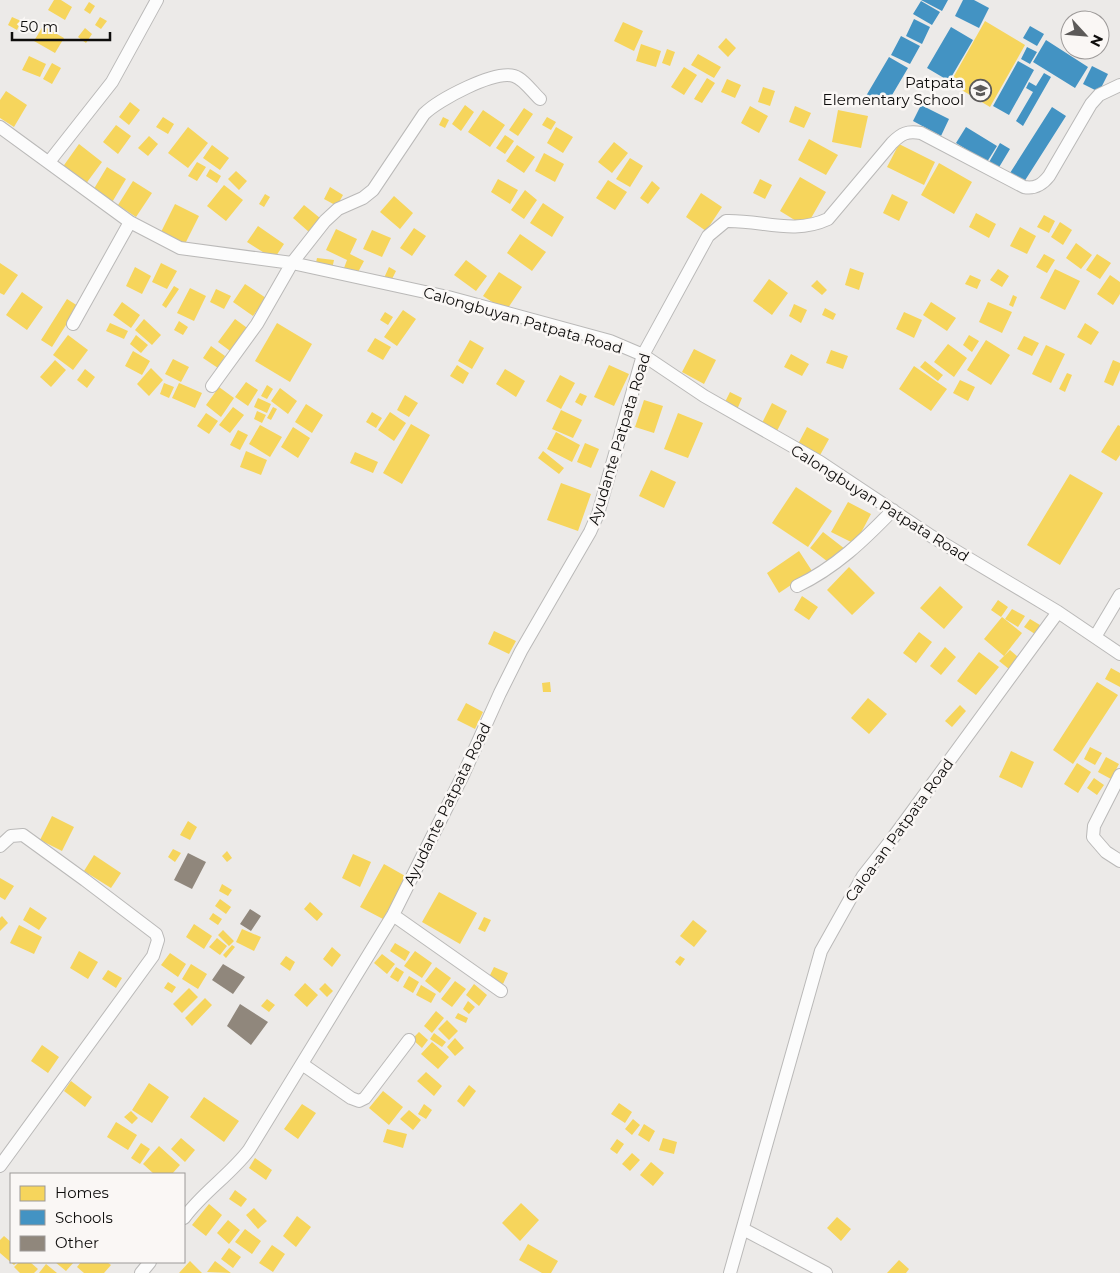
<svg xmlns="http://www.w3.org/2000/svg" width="1120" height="1273" viewBox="0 0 1120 1273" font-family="Montserrat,sans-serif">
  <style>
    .homes { fill: #f6d55c }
    .schools { fill: #4393c3 }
    .building { fill: #90877c }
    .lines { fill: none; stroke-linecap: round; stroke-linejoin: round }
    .minor-casing { stroke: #bab9b8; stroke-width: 14 }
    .minor { stroke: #fcfcfc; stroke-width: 12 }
    .labels { text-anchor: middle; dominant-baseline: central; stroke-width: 5; stroke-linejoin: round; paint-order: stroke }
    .poi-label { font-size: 15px; fill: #0e0d0c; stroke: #faf7f5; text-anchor: end }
    .street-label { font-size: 15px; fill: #0e0d0c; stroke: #faf7f5 }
  </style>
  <rect width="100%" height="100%" fill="#eceae8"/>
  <path class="homes" d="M54,0H61L72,7L65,20L48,10Z
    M89,2L95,6L90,14L84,10Z
    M12,17L21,21L17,30L8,25Z
    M100,17L107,21L101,29L95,25Z
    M985,21L1025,45L990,107L950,83Z
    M623,22L643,31L634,51L614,41Z
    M43,26L64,38L55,53L34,41Z
    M85,28L92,34L86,43L78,37Z
    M726,38L736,48L728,57L718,47Z
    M641,44L661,51L656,67L636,61Z
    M667,49L675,52L670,66L662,63Z
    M698,54L721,67L714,78L691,65Z
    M29,56L46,64L40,77L22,70Z
    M52,63L61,68L52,84L43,79Z
    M684,67L697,75L684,95L671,87Z
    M707,78L715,83L702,103L694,99Z
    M727,79L741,85L735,98L721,92Z
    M763,87L775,91L770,106L758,102Z
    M6,91L27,105L14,127L0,118V100Z
    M130,102L140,110L129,125L119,117Z
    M465,105L474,112L461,131L452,124Z
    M750,106L768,116L759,133L741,123Z
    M795,106L811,113L804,128L789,122Z
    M524,108L533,114L518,136L509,130Z
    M483,110L505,125L490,147L468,132Z
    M838,110L868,116L861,148L832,142Z
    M163,117L174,124L168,134L156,127Z
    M443,117L449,120L445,128L439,125Z
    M547,117L556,122L551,130L542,125Z
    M116,125L131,136L118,154L103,142Z
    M188,127L208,143L188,168L168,153Z
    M556,127L573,137L563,153L547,143Z
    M505,135L514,141L505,154L496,148Z
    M149,136L158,144L148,156L138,148Z
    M809,139L838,155L826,175L798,160Z
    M614,142L628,153L612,173L598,162Z
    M79,144L102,162L85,185L62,168Z
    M899,144L935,162L924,185L887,167Z
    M212,145L229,158L220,170L203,158Z
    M517,145L535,157L524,173L506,161Z
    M544,153L564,164L555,182L535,171Z
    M630,158L643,166L630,187L616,179Z
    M197,162L206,167L197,181L188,176Z
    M939,163L972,182L954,214L921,195Z
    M107,167L126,179L111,204L92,192Z
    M210,169L221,176L217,183L206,176Z
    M236,171L247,181L239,190L228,179Z
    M800,177L826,192L806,227L780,211Z
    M498,179L518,190L510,204L491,192Z
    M760,179L772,185L765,199L753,193Z
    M608,180L627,192L615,210L596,198Z
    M133,181L152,193L136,217L118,205Z
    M652,181L660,188L648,204L640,198Z
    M224,185L243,200L226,221L207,206Z
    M330,187L343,195L337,206L324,199Z
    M525,190L537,200L524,219L511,210Z
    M701,193L722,207L706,231L686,217Z
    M265,194L270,197L264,207L259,204Z
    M892,194L908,202L899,221L883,213Z
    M394,196L413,213L400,229L380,212Z
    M543,203L564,217L552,237L530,223Z
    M175,204L199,216L185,244L161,232Z
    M304,205L320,218L309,232L293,218Z
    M976,213L996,224L989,238L969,227Z
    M1044,215L1055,221L1049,233L1037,227Z
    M1060,222L1072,230L1063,245L1051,237Z
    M258,226L284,244L274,259L247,242Z
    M1020,227L1036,236L1027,254L1010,246Z
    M414,228L426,236L412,256L400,248Z
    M336,229L357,239L350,254L364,261L357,274L344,268L347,260L326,250Z
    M372,230L391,238L382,257L363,249Z
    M520,234L546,252L532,271L507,253Z
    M1076,243L1092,255L1081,269L1066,258Z
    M1044,254L1055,260L1047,273L1036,267Z
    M1097,254L1111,263L1100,279L1086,270Z
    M317,258L334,260L332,269L315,267Z
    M466,260L487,276L476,291L454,275Z
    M0,263L18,275L4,295L0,293Z
    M161,263L177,271L167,289L152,282Z
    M135,267L151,276L142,294L126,286Z
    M389,267L396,271L391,281L384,278Z
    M850,268L864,273L859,290L845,285Z
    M998,269L1009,276L1002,287L990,280Z
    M1055,269L1080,281L1065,310L1040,298Z
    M499,272L522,287L506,311L483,296Z
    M970,275L981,280L977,289L965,284Z
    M1110,275L1120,282V294L1113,305L1097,294Z
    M769,279L788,293L772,315L753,301Z
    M817,280L827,290L822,295L811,286Z
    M245,284L266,298L253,316L233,302Z
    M174,286L179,289L166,308L162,305Z
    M190,288L206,296L194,321L177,313Z
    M216,289L231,296L224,309L210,302Z
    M22,292L43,307L27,330L6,315Z
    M1013,295L1017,297L1013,307L1009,305Z
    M67,299L78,306L52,347L41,340Z
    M122,302L140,315L131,328L113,315Z
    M931,302L956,318L947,331L923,315Z
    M988,302L1012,312L1002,333L979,322Z
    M794,304L807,310L801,323L789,316Z
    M825,308L836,314L833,320L822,315Z
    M403,310L416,319L397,346L384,337Z
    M385,312L393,317L388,325L380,320Z
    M904,312L922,320L914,338L896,329Z
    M144,319L161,335L152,345L135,330Z
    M235,319L250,330L233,353L218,342Z
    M179,321L188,327L183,335L174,330Z
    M110,323L128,331L124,339L106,331Z
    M277,323L312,344L290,382L255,361Z
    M1085,323L1099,332L1091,345L1077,337Z
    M68,335L88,350L73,370L53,355Z
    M136,335L148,345L141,353L130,344Z
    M969,335L979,341L972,352L963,345Z
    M1024,336L1039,343L1032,356L1017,349Z
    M375,338L391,347L383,360L367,351Z
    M470,340L484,348L472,369L458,361Z
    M986,340L1010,355L991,385L967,370Z
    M948,344L967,358L954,377L934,362Z
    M1046,345L1065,354L1051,383L1032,374Z
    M211,346L225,356L218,368L203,358Z
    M694,349L716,360L704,384L682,372Z
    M831,350L848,356L843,369L826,363Z
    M133,351L150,361L142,375L125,366Z
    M791,354L809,364L802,376L784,367Z
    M173,359L189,367L181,382L165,374Z
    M55,360L66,370L51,387L40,377Z
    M1113,360L1120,363V370L1113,386L1104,382Z
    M925,361L943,375L938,381L920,367Z
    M457,365L469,373L463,384L450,376Z
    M609,365L629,374L614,406L594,397Z
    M914,366L947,389L931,411L899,389Z
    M151,368L163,380L149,396L137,384Z
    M85,369L95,377L87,388L77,380Z
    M505,369L525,381L516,397L496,384Z
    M1067,373L1072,375L1065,392L1059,389Z
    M560,375L575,383L561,409L546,401Z
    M960,380L975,387L968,401L953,393Z
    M246,382L258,390L248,406L235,397Z
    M164,383L174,387L169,398L160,394Z
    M179,383L202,393L195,408L172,398Z
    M267,385L273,389L267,399L261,396Z
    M219,387L234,398L221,417L206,405Z
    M280,388L297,401L288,414L271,401Z
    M730,392L742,398L736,412L723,406Z
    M580,393L587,396L582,406L575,402Z
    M405,395L418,403L409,417L397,410Z
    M258,398L271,404L267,413L254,407Z
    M644,400L663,406L654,433L635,427Z
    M772,403L787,411L776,433L761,425Z
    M306,404L323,415L312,433L295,422Z
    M233,407L244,415L230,433L219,425Z
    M273,407L277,409L271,420L267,418Z
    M561,410L582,420L573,438L552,429Z
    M257,411L266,415L262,423L254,419Z
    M372,412L382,418L376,428L366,422Z
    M390,412L406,423L394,441L378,430Z
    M206,413L218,421L209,434L197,426Z
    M678,413L703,423L688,458L664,449Z
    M411,424L430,435L402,484L383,473Z
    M260,425L282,437L270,457L249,444Z
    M1118,425L1120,426V455L1116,461L1101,452Z
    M293,427L310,438L298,458L281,447Z
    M807,427L829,439L819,457L797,446Z
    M238,430L248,435L240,450L230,445Z
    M556,432L580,445L572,462L547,449Z
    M585,443L599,449L591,468L577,462Z
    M246,451L267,460L261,475L240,467Z
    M543,451L564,468L559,474L538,458Z
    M355,452L378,462L373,473L350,463Z
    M651,470L676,482L664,508L639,496Z
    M1070,474L1103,493L1060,565L1027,545Z
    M561,483L591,494L578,531L547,520Z
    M796,487L832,511L808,547L772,523Z
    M848,502L871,514L855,544L831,532Z
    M823,532L845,549L832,565L810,548Z
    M799,551L812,571L779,593L767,573Z
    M849,567L875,593L852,615L827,590Z
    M940,586L963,607L944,629L920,608Z
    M802,596L818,607L809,620L794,610Z
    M998,600L1008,607L1001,617L991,610Z
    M1012,609L1025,616L1018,627L1005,619Z
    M1002,617L1022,633L1004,656L984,639Z
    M1030,619L1040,625L1035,634L1024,627Z
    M494,631L516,641L509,654L488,644Z
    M919,632L932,642L916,663L903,653Z
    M945,647L956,657L941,675L930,666Z
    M1010,650L1019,658L1009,669L999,661Z
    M979,652L999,667L976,695L957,681Z
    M1111,668L1120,673V687L1105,679Z
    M550,682L551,692H543L542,683Z
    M1097,682L1118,695L1073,764L1053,750Z
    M868,698L887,714L869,734L851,718Z
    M466,703L483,712L475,729L457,720Z
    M960,705L966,711L952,727L945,721Z
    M1090,747L1102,753L1095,765L1084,759Z
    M1011,751L1034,762L1022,788L999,777Z
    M1106,757L1119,764L1111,779L1098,772Z
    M1077,763L1091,772L1078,793L1064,784Z
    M1094,778L1104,785L1097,795L1087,788Z
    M52,816L74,827L62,851L40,840Z
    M188,821L197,827L190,840L180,835Z
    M173,849L181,853L175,862L168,857Z
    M227,851L232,858L227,862L222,856Z
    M353,854L371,862L360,887L342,878Z
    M94,855L121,873L111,888L84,871Z
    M384,864L407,877L383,919L360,907Z
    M0,878L14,886L5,900L0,897Z
    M222,884L232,890L228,896L219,891Z
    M439,892L477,913L460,944L422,922Z
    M220,899L231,907L226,914L215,906Z
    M310,902L323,914L317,921L304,909Z
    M30,907L47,918L39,930L23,920Z
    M213,913L222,919L218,925L209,919Z
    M2,916L8,923L0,931V918Z
    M484,917L491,920L485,932L478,929Z
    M693,920L707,931L694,947L680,936Z
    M194,924L212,936L204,949L186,937Z
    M19,925L42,937L34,954L10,943Z
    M242,929L261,937L254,951L236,942Z
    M223,930L234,941L229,946L218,935Z
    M217,938L227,946L220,955L209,947Z
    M395,943L410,952L405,961L390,951Z
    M232,945L235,947L226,958L223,955Z
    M332,947L341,955L332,967L323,959Z
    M79,951L98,962L88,979L70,968Z
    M415,951L432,963L422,978L404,966Z
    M170,953L186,964L178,977L161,965Z
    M382,954L395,964L387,974L374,963Z
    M286,956L295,962L290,971L280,964Z
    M680,956L685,959L680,966L675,962Z
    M191,964L207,974L198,989L182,979Z
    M396,967L404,972L398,982L390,977Z
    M436,967L451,978L440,993L425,981Z
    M494,967L508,973L503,984L489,977Z
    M108,970L122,978L116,988L102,979Z
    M409,976L419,982L413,993L403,987Z
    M455,981L466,989L452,1007L441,999Z
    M168,982L176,987L172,993L164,988Z
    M305,983L318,995L307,1007L294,995Z
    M325,983L333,991L327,997L319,989Z
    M474,984L487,995L479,1006L466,995Z
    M421,985L436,994L431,1003L416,995Z
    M189,988L198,997L182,1013L173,1004Z
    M205,998L212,1005L192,1026L185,1018Z
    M267,999L275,1005L269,1012L261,1006Z
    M468,1001L475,1007L469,1014L463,1009Z
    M436,1011L444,1018L432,1033L424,1026Z
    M458,1013L468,1018L466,1023L455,1018Z
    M447,1020L458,1031L449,1040L438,1029Z
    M419,1032L428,1040L422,1048L412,1039Z
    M434,1033L446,1042L442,1047L430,1039Z
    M455,1038L464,1048L455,1056L447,1047Z
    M432,1042L449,1057L438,1069L421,1054Z
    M42,1045L59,1057L48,1073L31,1061Z
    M426,1072L442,1086L434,1096L417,1081Z
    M71,1081L92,1097L85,1107L64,1091Z
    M149,1083L169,1097L152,1123L132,1110Z
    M469,1085L476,1091L464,1107L457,1101Z
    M383,1091L403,1107L389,1125L369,1108Z
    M204,1097L239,1121L224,1142L190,1117Z
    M619,1103L632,1112L625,1123L611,1114Z
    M302,1104L316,1113L298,1139L284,1129Z
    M424,1104L432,1110L426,1119L418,1114Z
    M409,1110L421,1120L413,1130L400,1119Z
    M131,1111L138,1118L132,1124L124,1117Z
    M633,1119L640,1125L632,1135L625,1129Z
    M116,1122L137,1135L128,1150L107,1137Z
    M644,1124L655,1131L649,1142L638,1135Z
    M387,1129L407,1134L403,1148L383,1142Z
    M181,1138L195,1150L185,1162L171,1149Z
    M663,1138L677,1142L674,1154L659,1150Z
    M617,1139L624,1144L617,1154L610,1149Z
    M141,1143L150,1149L140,1164L131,1158Z
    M159,1146L180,1165L172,1174H154L143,1164Z
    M632,1153L640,1160L630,1171L622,1164Z
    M255,1158L272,1170L266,1180L249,1168Z
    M651,1162L664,1173L653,1186L640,1175Z
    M235,1190L247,1199L241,1207L229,1199Z
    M521,1203L539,1220L520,1241L502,1223Z
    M209,1204L222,1215L206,1236L192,1225Z
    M254,1208L267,1221L258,1229L246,1215Z
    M297,1216L311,1227L296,1247L283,1236Z
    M837,1217L851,1229L841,1241L827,1228Z
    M228,1220L240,1230L229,1244L217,1233Z
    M245,1229L261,1241L252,1254L235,1242Z
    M4,1236L11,1242V1262H17L14,1265L0,1253V1240Z
    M528,1244L558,1261L551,1273H542L519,1260Z
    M272,1245L285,1254L273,1272L259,1263Z
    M229,1248L241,1257L233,1268L221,1259Z
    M899,1260L909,1269L906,1273H887Z
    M190,1261L202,1273H179Z
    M215,1261L231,1273L207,1272Z
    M19,1262H30L38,1269L34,1273H20L14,1267Z
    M55,1262H74L66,1271Z
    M81,1262H107L111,1265L104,1273H84L77,1267Z
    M46,1264L57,1273H39Z"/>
  <path class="schools" d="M921,0H948L942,11Z
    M963,0H974L989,8L979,28L955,16Z
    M921,1L940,12L932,25L913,14Z
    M914,19L930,27L922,44L906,36Z
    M1030,26L1044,34L1037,46L1023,38Z
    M951,27L973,40L949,81L927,68Z
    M901,36L920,46L910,64L891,55Z
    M1046,40L1088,67L1075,88L1033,62Z
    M1027,47L1037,52L1030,64L1021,59Z
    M889,57L908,68L885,107L866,96Z
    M1018,61L1034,70L1009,115L993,106Z
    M1092,66L1108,74L1099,92L1083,84Z
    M1044,73L1051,77L1023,126L1016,121L1033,92L1026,88L1029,82L1036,86Z
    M921,105L949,119L941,136L913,121Z
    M1052,107L1066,116L1024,182L1010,173Z
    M966,127L997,146L987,162L956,143Z
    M1000,143L1010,149L998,169L988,164Z"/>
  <path class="building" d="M188,853L206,862L192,889L174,880Z
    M250,909L261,916L251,931L240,924Z
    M223,964L245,977L233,994L212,980Z
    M240,1004L268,1022L251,1045L227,1026Z"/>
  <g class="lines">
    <defs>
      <path id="minor" d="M0,127L130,222L180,248L292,263L448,297L610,341L643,355L704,396L820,462L931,536L1058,612L1120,654
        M49,162L112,82L157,0
        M73,324L130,222
        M212,386L257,324L292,263L325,221L338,209L363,198L373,190L424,114C438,100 494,70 514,76C524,79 533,93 540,99
        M797,586C835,568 864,540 893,510
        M1095,637L1120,595
        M1120,775L1094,826L1093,837L1106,852L1120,861
        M0,846L11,836L23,835L85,880L156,934L158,940L153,956L0,1166
        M393,915L501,991
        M302,1064L351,1098L359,1101L365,1098L409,1040
        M184,1218C203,1192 230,1175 249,1150L393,915L464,773L500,693L521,651L590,532L598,514L643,355L708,236L726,221C762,220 794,235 828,219L892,143C902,133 907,131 921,133L1024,187C1035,189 1042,185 1049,176L1091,104L1099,95L1120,85
        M743,1229L826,1273
        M141,1273L150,1262
        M730,1273L821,951L863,876L892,839L1058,612"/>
    </defs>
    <use href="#minor" class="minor-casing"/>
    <use href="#minor" class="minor"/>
  </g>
  <defs>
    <symbol id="school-ring" viewBox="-11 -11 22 22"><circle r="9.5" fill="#faf7f5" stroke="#5c5a59" stroke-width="1.5"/><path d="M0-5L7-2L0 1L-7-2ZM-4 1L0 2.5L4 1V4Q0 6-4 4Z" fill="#5c5a59"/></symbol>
  </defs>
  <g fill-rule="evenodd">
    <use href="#school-ring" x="968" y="78" width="25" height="25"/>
  </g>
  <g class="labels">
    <g class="poi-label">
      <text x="964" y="82">Patpata<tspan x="964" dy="17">Elementary School</tspan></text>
    </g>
    <g class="street-label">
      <text transform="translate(523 320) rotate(16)">Calongbuyan Patpata Road</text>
      <text transform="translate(619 439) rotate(-73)">Ayudante Patpata Road</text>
      <text transform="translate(880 503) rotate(32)">Calongbuyan Patpata Road</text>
      <text transform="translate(447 804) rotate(-64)">Ayudante Patpata Road</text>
      <text transform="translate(899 830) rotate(-54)">Caloa-an Patpata Road</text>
    </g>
  </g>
  <rect x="10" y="1173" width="175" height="90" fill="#faf7f5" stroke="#9c9998"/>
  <rect x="20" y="1186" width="25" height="15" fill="#f6d55c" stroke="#9c9998"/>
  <text x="55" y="1198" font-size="15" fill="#0e0d0c">Homes</text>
  <rect x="20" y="1210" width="25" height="15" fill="#4393c3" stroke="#9c9998"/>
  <text x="55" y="1223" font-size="15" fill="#0e0d0c">Schools</text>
  <rect x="20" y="1236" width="25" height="15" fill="#90877c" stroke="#9c9998"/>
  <text x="55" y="1248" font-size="15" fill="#0e0d0c">Other</text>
  <g transform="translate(1085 35) rotate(116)"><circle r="24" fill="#faf7f5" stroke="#9c9998"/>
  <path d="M0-4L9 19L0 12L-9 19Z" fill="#5c5a59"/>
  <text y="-8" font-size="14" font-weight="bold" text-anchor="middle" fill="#0e0d0c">N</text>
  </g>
  <path d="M12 32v8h98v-8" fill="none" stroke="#0e0d0c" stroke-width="2.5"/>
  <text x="20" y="32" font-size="15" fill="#0e0d0c" stroke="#faf7f5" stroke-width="4" paint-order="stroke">50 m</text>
</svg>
